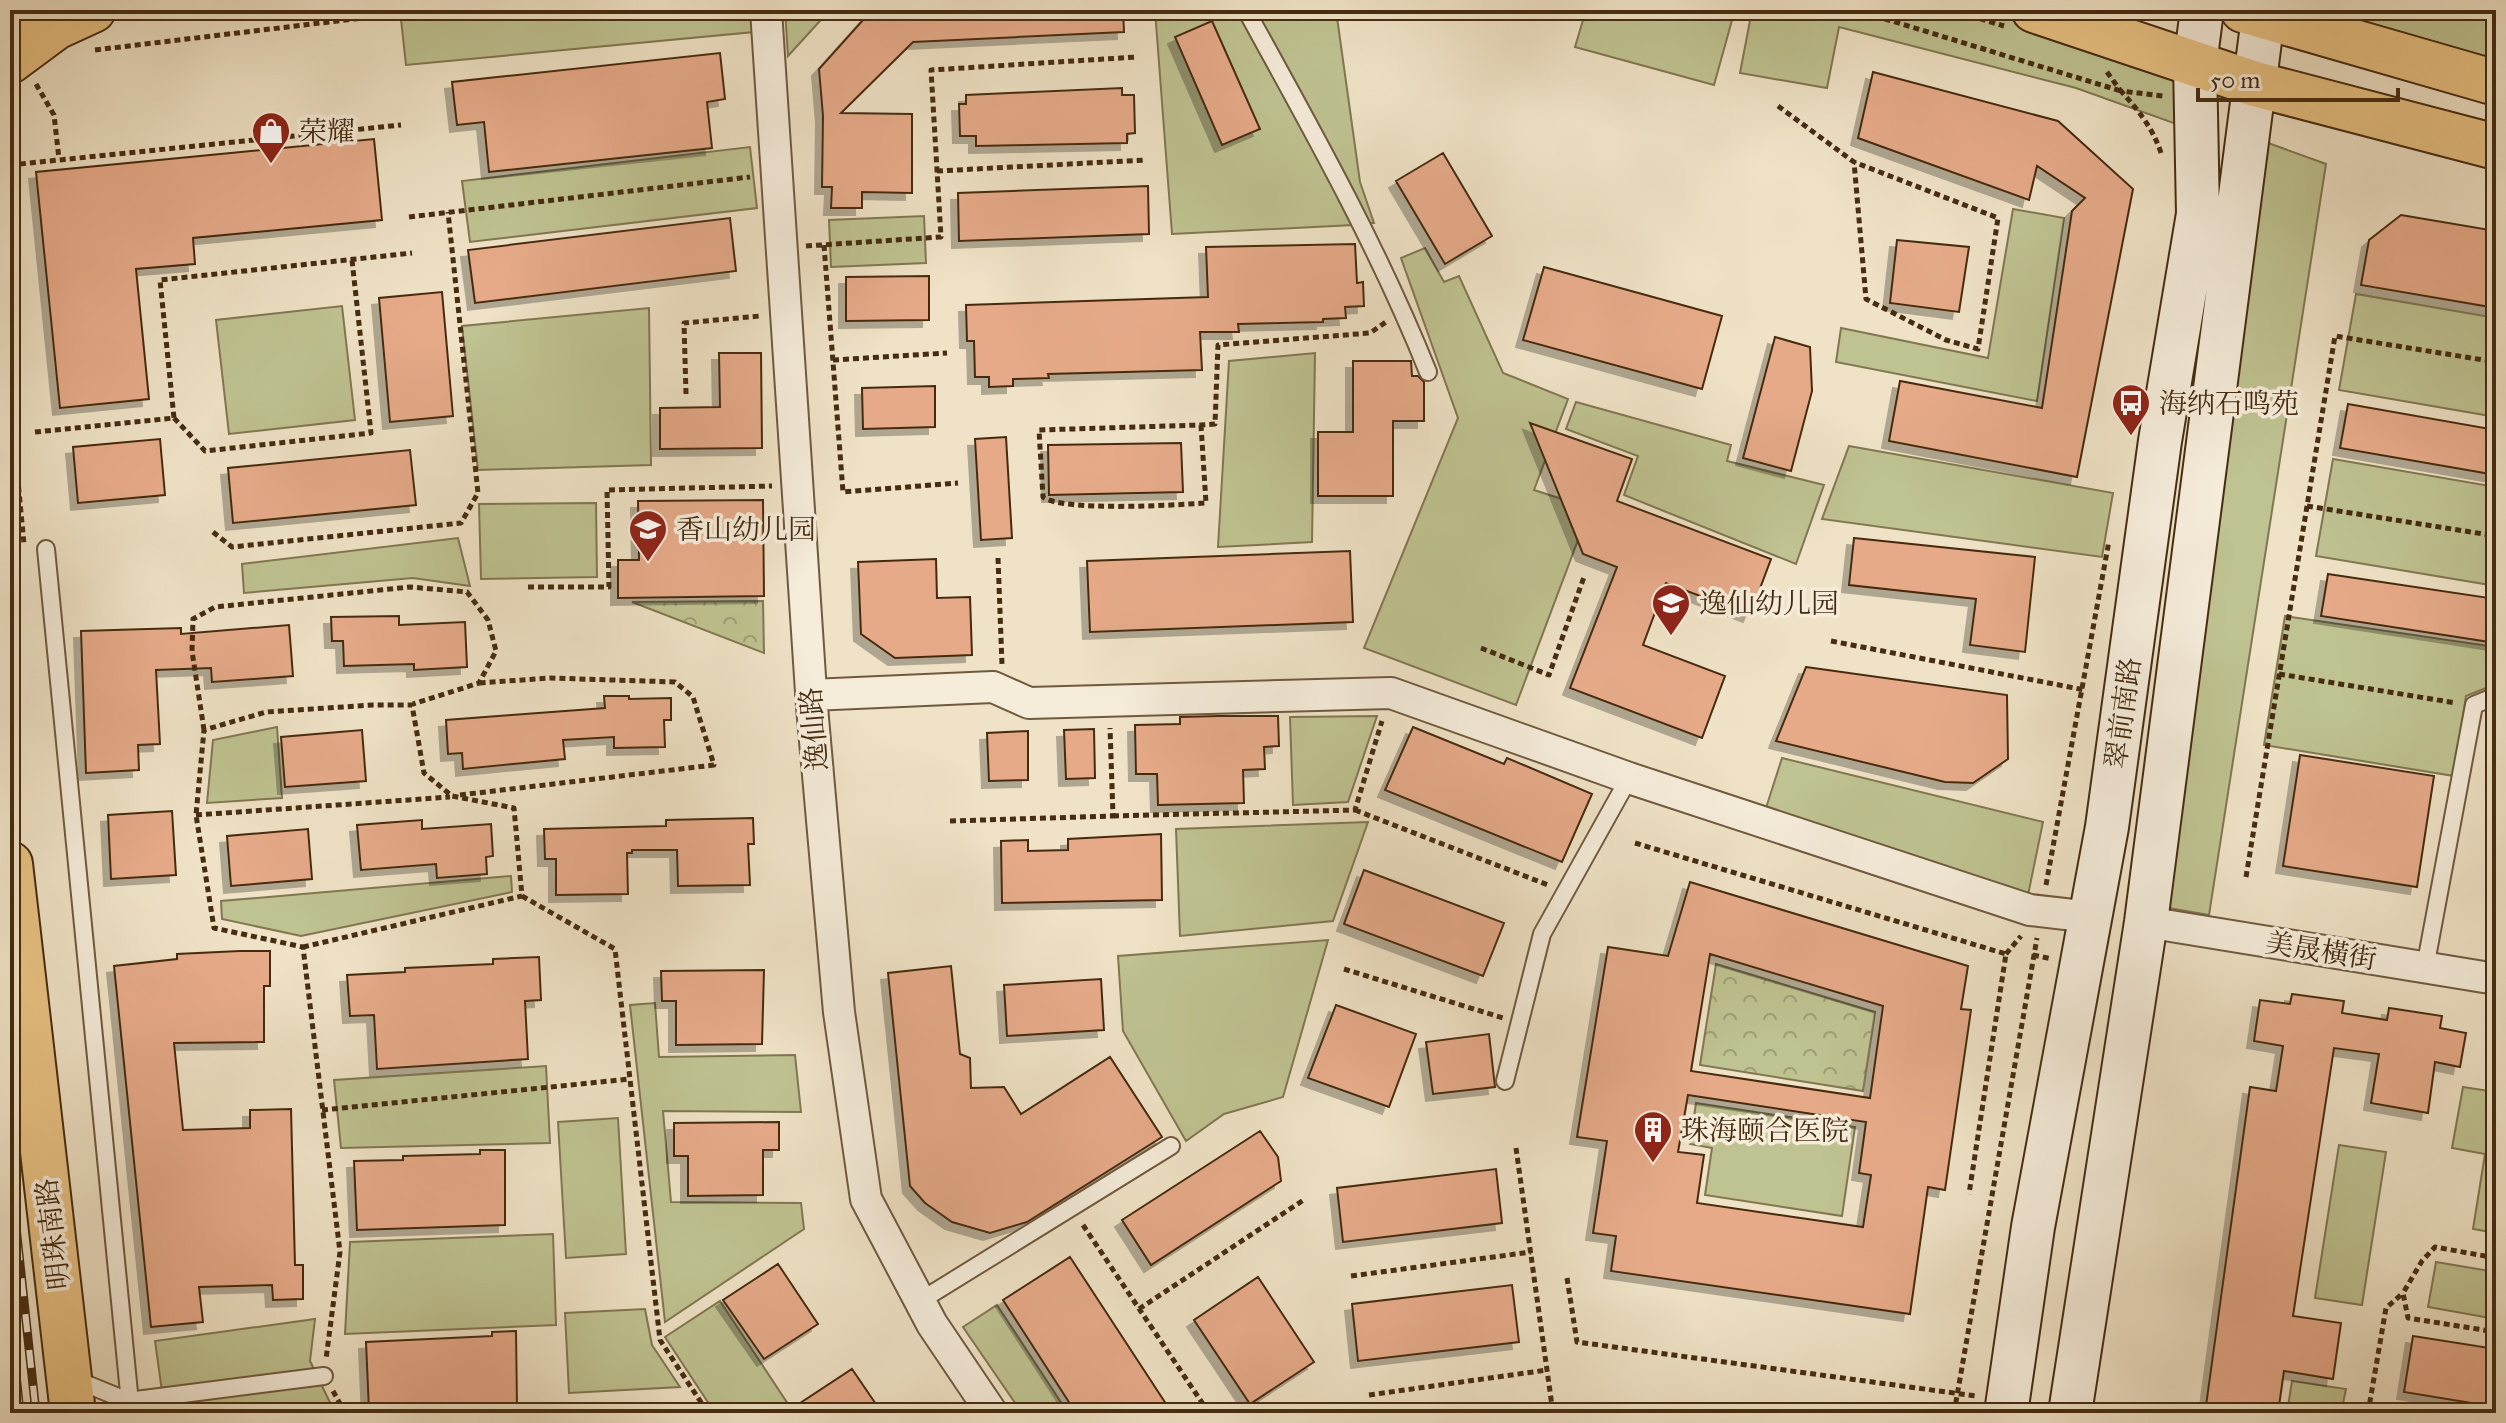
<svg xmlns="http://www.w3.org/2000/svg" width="2506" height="1423" viewBox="0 0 2506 1423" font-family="'IM FELL Great Primer','Noto Serif SC',serif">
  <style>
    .grass { fill: #bfc291; stroke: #827751; stroke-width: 2 }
    .park { fill: url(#park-crowns); stroke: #827751; stroke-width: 2 }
    .building { fill: #e6aa89; stroke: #462c11; stroke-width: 2; fill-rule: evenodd; filter: url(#shadow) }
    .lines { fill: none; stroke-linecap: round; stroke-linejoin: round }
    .lane-casing { stroke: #705a3e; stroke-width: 20 }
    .street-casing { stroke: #705a3e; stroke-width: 34 }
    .secondary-casing { stroke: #462c11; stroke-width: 46 }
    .primary-casing { stroke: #462c11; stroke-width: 48 }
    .highway-casing { stroke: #462c11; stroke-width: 48 }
    .path { stroke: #462c11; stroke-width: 5; stroke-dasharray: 6 4; stroke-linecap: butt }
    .lane { stroke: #f5ecda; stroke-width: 16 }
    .street { stroke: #f5ecda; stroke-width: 30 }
    .secondary { stroke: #f5ecda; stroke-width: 42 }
    .primary { stroke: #e8c183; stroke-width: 44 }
    .highway { stroke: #e8c183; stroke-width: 44 }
    .rail-casing { stroke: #462c11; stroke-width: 9 }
    .rail { stroke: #f5ecda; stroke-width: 6; stroke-dasharray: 18; stroke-linecap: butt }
    .labels { text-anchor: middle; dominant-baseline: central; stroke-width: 7; stroke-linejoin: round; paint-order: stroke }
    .poi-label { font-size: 28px; fill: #462c11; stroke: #f5ecda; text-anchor: start }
    .street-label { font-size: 28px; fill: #462c11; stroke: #f5ecda }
  </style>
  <defs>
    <pattern id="park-crowns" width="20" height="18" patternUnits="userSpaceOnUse" patternTransform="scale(2)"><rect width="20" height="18" fill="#bfc291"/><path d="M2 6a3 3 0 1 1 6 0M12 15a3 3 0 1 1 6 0" fill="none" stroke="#9d9e75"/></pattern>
    <filter id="shadow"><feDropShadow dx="-7" dy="7" stdDeviation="0" flood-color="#0004"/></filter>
  </defs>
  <rect width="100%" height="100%" fill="#efe2c6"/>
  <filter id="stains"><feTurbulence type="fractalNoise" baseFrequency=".0025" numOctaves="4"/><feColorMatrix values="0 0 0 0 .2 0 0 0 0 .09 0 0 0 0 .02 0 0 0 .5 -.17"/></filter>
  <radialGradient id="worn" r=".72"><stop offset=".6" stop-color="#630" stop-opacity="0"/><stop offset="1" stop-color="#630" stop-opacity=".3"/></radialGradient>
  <path class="grass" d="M400,10H752L754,32L406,65Z
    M785,10H830L788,56Z
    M1155,10H1237L1353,225L1172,234Z
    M1254,10H1336L1360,182L1374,223H1364Z
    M1586,10H1723L1734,13L1714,85L1575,47Z
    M1752,10H2003L2187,72L2179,125L2076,88L1839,27L1827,88L1740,73Z
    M2314,10H2478L2496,15V62Z
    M2260,140L2326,164L2209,915L2163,907Z
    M750,147L757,208L470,242L462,181Z
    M2013,209L2064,218L2037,401L1836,362L1841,328L1988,358Z
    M924,216L926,263L831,267L829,220Z
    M1425,248L1444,282L1459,276L1503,373L1568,399L1534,490L1590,508L1516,705L1364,648L1458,418L1401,258Z
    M2356,294L2496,318V417L2339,390Z
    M342,306L355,420L229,434L216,320Z
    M649,308L651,465L478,470L462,326Z
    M1315,353L1312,542L1218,547L1229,361Z
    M1576,402L1731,445L1727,461L1824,485L1796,564L1624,495L1638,456L1566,429Z
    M1849,446L2113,493L2102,557L1822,519Z
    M2333,459L2496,487V586L2316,556Z
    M596,503L597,577L481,579L479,504Z
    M458,538L470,586L413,578L244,593L242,564Z
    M2285,616L2496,647V684L2466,696L2454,776L2264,745Z
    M1377,716L1348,802L1293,805L1290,717Z
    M277,727L282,798L207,803L213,740Z
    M1782,758L2043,822L2027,900L1765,811Z
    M1368,822L1333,921L1180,936L1176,829Z
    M511,876L512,892L301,936L222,919L221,901Z
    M1328,940L1283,1097L1224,1114L1186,1141L1123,1031L1118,956Z
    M655,1003L659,1057L795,1055L801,1112L663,1111L671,1202L801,1203L804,1229L665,1322L630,1005Z
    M546,1066L550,1143L341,1148L334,1080Z
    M2463,1087L2496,1092V1233L2473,1229L2485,1154L2452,1148Z
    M1696,1103L1855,1127L1842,1216L1705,1195L1712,1148L1690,1144Z
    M618,1118L626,1254L566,1258L558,1122Z
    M2339,1145L2386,1152L2362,1305L2315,1298Z
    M553,1234L556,1325L345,1334L350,1242Z
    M2436,1262L2496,1272V1319L2428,1307Z
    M720,1301L794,1413H715L665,1337Z
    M997,1305L1068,1413H1022L963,1327Z
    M645,1309L652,1345L680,1387L569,1393L565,1313Z
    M315,1319L310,1361L335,1413H165L155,1341Z
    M2292,1381L2346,1389L2341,1413H2287Z"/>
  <path class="park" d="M763,601L764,653L632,602Z
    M1716,964L1875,1012L1863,1091L1700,1065Z"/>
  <path class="building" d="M872,10H1123L1124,32L913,42L841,113L912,114V193L862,192V208H831L832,187H822L823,116L819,69Z
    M1212,21L1260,129L1222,145L1175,37Z
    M720,53L725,99L707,102L712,148L489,172L484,122L457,125L452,82Z
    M1873,72L2058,121L2133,189L2077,477L1889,441L1900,381L2042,408L2072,211L2085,198L2037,166L2029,200L1858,138Z
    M1122,88V95H1134L1135,133L1127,134V143L976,146V136H960L959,104H966V95Z
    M374,139L382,220L193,238L195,264L136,269L149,399L60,408L36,172Z
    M1443,153L1492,236L1445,264L1396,181Z
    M1148,186L1149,234L959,241L958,193Z
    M2401,215L2496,231V308L2361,285L2369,240Z
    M730,218L736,271L475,303L468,250Z
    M1897,240L1969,247L1959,312L1890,303Z
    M1355,244L1357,283L1363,282L1364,306L1345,307L1346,318L1323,319V322L1238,324L1239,332H1200L1202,370L1048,374L1049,378L1013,379V386L989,387V377H975L974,341H967L966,305L1208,297L1206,247Z
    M1544,267L1722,316L1702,389L1523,340Z
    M929,276V320L846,321V277Z
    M442,292L453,416L390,422L379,298Z
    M1775,337L1810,347L1812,391L1791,471L1743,458Z
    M719,353H761L762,448L660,449V408L720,407Z
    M1353,361H1411L1412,376H1418L1424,382V421H1393V496H1318V432H1353Z
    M935,386V427L863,429L862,388Z
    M2348,404L2496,430V475L2340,448Z
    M1530,423L1632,459L1617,501L1771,559L1750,615L1666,583L1643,645L1725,676L1702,738L1570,688L1617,567L1583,554Z
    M1006,437L1012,538L981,540L975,439Z
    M160,439L165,495L78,503L73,447Z
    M1181,443L1183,492L1049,495L1048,445Z
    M410,450L416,505L233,523L228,468Z
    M763,500L764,596L618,598V560H639L638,501Z
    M1854,538L2035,557L2025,652L1970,645L1976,599L1849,585Z
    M1350,551L1353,622L1090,632L1087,561Z
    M936,559L937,598L970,597L972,655L895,658L861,634L858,562Z
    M2328,574L2496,599V643L2321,616Z
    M399,616V625L465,622L467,667L414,670V664L344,666L343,641H332L331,617Z
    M289,625L293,676L212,682L211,668L156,670L160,744L138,745L139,770L86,773L81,631L181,628V634Z
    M1806,667L2007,695L2008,759L1973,783L1945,782L1776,741Z
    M604,696H629V699L671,698V720H664L665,747L614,748V737L563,740L565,759L463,769L462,753L448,754L446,720L605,708Z
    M1219,716H1278L1279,746L1264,747L1265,769L1243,770L1244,803L1158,805L1157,774H1136L1135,725L1180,724V717Z
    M1413,727L1504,764L1507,758L1592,794L1562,862L1385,790Z
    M1094,729L1095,778L1066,779L1064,730Z
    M362,730L366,781L285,787L281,737Z
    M1028,731V780L989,781L987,733Z
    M2300,755L2434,776L2417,887L2283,866Z
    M172,811L176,875L111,879L108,815Z
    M753,818L754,844H748L750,885L678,886L677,850H632V853H627L628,894L556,895V859H545L544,829L666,826V820Z
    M422,820V829L491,824L493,856L486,857L487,874L437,878L436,864L361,870L357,825Z
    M308,829L312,879L231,886L227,836Z
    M1161,834L1162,900L1002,903L1001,841L1028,840V851L1068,850V839Z
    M1364,870L1504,923L1483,976L1344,924Z
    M1690,882L1968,966L1961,1009L1971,1010L1945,1190L1928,1187L1910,1314L1611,1271L1616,1236L1593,1233L1607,1141L1577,1137L1608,947L1668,956ZM1710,954L1883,1006L1870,1098L1691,1071ZM1688,1095L1866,1122L1859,1173L1871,1175L1863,1227L1697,1203L1704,1155L1678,1152Z
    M240,951H270V986H264V1042L174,1043L183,1130L250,1128V1110L291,1109L295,1265H303V1299L273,1300L272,1285L199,1287L203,1322L151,1327L114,966L177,959V954Z
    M539,957L541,1000L525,1001L528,1059L377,1069L374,1015L350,1016L347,975L405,972V968L493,964V959Z
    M951,966L960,1054L970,1058L971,1088L1004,1087L1021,1114L1110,1057L1162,1137L1027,1222L990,1233L952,1222L925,1203L910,1186L888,973Z
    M764,970L762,1044L676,1045V1001H662L661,971Z
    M1101,979L1104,1030L1007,1036L1004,985Z
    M2292,994L2344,1001L2342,1013L2387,1020L2389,1008L2442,1016L2440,1028L2466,1033L2460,1067L2435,1062L2428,1113L2371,1103L2379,1054L2334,1048L2293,1316L2341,1323L2333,1379L2284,1371L2278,1413H2205L2250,1087L2276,1091L2283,1046L2254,1041L2260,1000L2290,1004Z
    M1336,1005L1416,1034L1389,1107L1308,1078Z
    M1489,1034L1495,1087L1433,1094L1426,1042Z
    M779,1122V1150H763V1195L688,1196V1156H674V1123Z
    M1260,1131L1278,1157L1281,1181L1151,1265L1122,1220Z
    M480,1150H505V1225L357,1230L354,1161L403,1160V1156L480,1154Z
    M1496,1169L1502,1223L1343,1242L1337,1188Z
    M1070,1257L1172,1413H1076L1003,1300Z
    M778,1264L818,1324L764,1359L723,1300Z
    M1258,1277L1314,1362L1250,1404L1194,1320Z
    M1512,1285L1519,1342L1358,1361L1352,1304Z
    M516,1331L517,1407L369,1411L366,1342L492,1336V1332Z
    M2413,1336L2496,1349V1407L2404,1392Z
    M852,1369L882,1413H785Z"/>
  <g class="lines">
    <defs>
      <path id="lane" d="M1246,10C1311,128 1378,247 1428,372
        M46,549L131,1413
        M2425,968L2474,705L2496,696
        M1505,1081L1542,934L1629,778
        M920,1301L1171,1146
        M74,1379L128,1401L324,1376"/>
      <path id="street" d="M766,10L812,707L839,1012L866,1199L932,1324L992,1413
        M811,695L993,687L1029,703L1391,693L1629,778L2030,910L2091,917
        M2146,922L2496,979"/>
      <path id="secondary" d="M2006,1413L2033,1227L2107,827L2160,441L2198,214L2195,64L2202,10
        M2070,1413L2146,922L2264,10"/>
      <path id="primary" d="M10,10H14
        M2034,10L2255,84L2496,147
        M2243,10L2496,83
        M10,61L56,27L93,10"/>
      <path id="highway" d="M10,864L73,1413"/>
    </defs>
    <use href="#lane" class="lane-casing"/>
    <use href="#street" class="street-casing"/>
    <use href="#secondary" class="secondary-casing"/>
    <use href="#primary" class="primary-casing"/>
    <use href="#highway" class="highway-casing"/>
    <path class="path" d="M1856,10L2121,91
      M1951,10L2004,26
      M95,50L354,19L460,10
      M2107,72L2120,90
      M36,84L54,115L59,159
      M1778,106L1854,162L1866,299L1946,340L1978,349L1998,218L1854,162
      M2161,153C2153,128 2138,110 2121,91L2163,96
      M10,165L401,125
      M937,171L1146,160
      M409,217L750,177
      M824,245L843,492L958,483
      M806,246L941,237L931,70L1137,57
      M833,360L947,353
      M686,394L684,323L760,316
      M10,397L24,544
      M174,418L205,451L371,433L352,260
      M1201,425L1206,503C1177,505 1062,512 1043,497L1039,430L1201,425L1215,424L1218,345L1370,333L1386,322
      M35,432L174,418L160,280L412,253
      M2307,506L2496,536
      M213,532L232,547L461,523L478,493L448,212
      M998,558L1002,665
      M528,587H609L607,490L772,486
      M1831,641L2085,690
      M1481,648L1549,675L1584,577
      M2279,674L2456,703
      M204,730L192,651L193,619L215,607L410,587L467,592L488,620L496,651L479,683L413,704
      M460,795L714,765L693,697L675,682L550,678L479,683
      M1355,810L1548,885
      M196,815L450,797
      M1113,816L1355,810L1382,721
      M950,821L1113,816L1110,728
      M1635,843L2006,954L1969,1194
      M2246,877L2335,336L2496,362
      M2046,885L2109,541
      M522,896L615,949L660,1340L708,1413
      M303,947L522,896L514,808L452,796L424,773L412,705H373L266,712L204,730L196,815L214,928L303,947L340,1252L326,1359
      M2006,954L2021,936
      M2033,955L2052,959
      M1344,969L1503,1018
      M322,1110L630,1079
      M1516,1148L1553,1413
      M1083,1225L1209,1413
      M2496,1258L2435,1247L2422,1261L2403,1293L2408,1318L2496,1332
      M1351,1276L1531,1252
      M1567,1278L1577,1342L1976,1396
      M1139,1309L1305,1199
      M333,1391L345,1413
      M1369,1395L1547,1370
      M1954,1413L2037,938
      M2368,1413L2386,1308L2402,1294"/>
    <use href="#lane" class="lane"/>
    <use href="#street" class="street"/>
    <use href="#secondary" class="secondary"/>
    <use href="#primary" class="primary"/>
    <use href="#highway" class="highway"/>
    <defs>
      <path id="rail" d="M10,1171L36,1413
        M10,1317L20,1413"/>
    </defs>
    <use href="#rail" class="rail-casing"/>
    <use href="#rail" class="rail"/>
  </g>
  <defs>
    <symbol id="shop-pin" viewBox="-11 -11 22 30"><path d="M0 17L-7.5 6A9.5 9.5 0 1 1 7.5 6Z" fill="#8f2418" stroke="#f5ecda"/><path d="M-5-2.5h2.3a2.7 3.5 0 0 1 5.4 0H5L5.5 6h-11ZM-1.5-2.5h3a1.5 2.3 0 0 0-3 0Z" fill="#fff"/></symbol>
    <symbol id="bus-pin" viewBox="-11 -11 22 30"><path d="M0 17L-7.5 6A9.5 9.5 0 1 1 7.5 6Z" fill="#8f2418" stroke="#f5ecda"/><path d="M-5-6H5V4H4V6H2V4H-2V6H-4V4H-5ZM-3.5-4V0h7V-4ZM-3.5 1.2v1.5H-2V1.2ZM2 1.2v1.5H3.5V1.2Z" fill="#fff"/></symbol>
    <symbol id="school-pin" viewBox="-11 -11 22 30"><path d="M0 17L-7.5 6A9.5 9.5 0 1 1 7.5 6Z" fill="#8f2418" stroke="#f5ecda"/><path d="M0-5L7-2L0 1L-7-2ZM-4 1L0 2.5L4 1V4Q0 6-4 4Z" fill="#fff"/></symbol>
    <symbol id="building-pin" viewBox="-11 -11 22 30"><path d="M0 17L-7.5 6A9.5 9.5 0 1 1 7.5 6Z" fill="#8f2418" stroke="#f5ecda"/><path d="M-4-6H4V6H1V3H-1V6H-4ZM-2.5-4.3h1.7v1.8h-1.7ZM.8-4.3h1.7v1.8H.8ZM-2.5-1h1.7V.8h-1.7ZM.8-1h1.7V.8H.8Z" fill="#fff"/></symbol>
  </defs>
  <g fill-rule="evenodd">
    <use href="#shop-pin" x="249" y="109" width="44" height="60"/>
    <use href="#bus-pin" x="2109" y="381" width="44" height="60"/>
    <use href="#school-pin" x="626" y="507" width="44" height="60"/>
    <use href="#school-pin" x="1649" y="581" width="44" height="60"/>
    <use href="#building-pin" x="1631" y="1108" width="44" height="60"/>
  </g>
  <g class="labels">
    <g class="poi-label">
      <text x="299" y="131">荣耀</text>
      <text x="2159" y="403">海纳石鸣苑</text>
      <text x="676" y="529">香山幼儿园</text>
      <text x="1699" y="603">逸仙幼儿园</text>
      <text x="1681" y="1130">珠海颐合医院</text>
    </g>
    <g class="street-label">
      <text transform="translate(2123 713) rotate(-82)">翠前南路</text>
      <text transform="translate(814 729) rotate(-95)">逸仙路</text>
      <text transform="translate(2321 951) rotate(9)">美晟橫街</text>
      <text transform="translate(53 1234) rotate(-97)">明珠南路</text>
    </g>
  </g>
  <rect width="2506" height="1423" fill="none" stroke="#efe2c6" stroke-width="40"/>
  <rect x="12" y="12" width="2482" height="1399" fill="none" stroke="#462c11" stroke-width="4"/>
  <rect x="20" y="20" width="2466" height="1383" fill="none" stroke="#462c11" stroke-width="2"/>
  <path d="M2198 88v12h200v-12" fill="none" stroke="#462c11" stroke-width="4"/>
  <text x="2210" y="88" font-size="24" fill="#462c11" stroke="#f5ecda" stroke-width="6" paint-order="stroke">50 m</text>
  <rect width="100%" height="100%" filter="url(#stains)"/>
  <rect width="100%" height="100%" fill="url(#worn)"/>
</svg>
